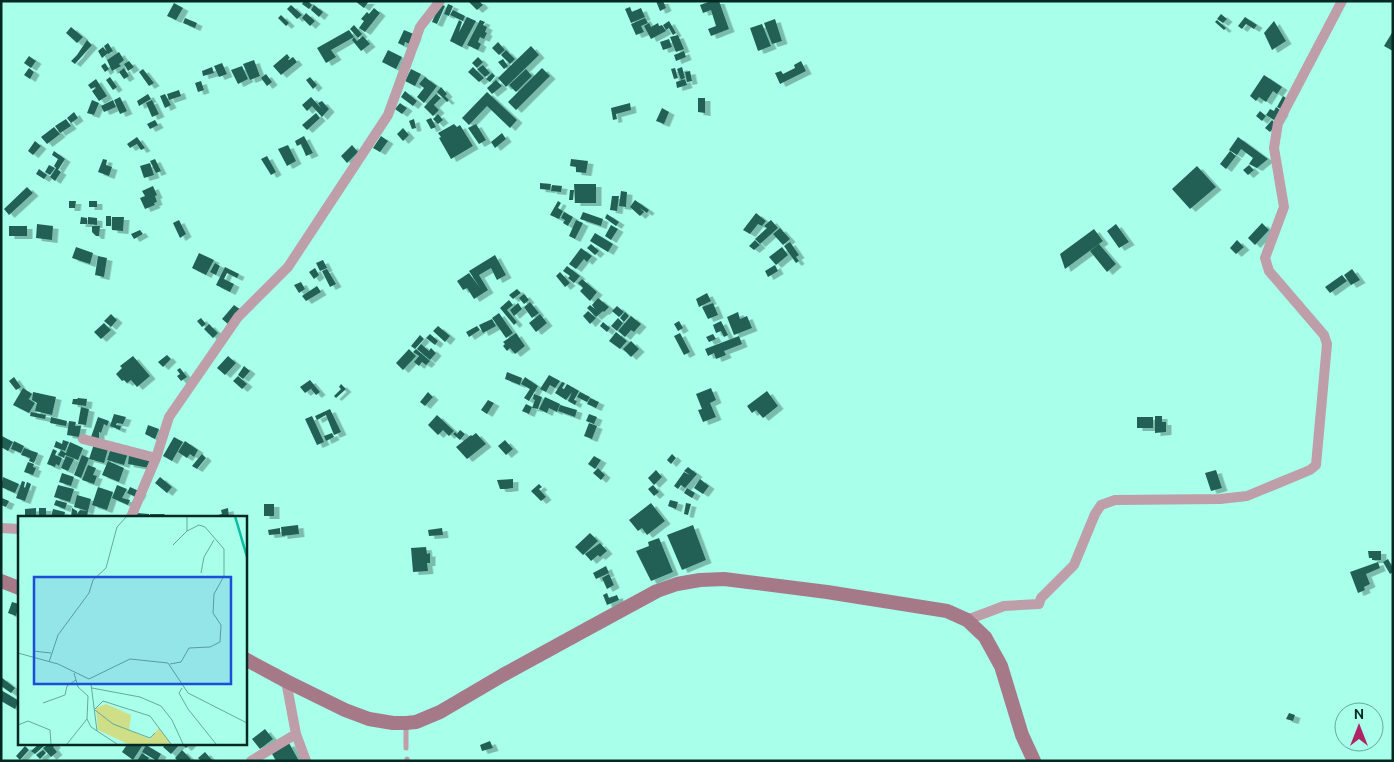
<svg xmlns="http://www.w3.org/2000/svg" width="1394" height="762" viewBox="0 0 1394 762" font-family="Ubuntu,sans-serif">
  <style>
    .building { fill: #246154; filter: url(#shadow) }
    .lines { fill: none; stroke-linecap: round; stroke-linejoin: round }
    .lane { stroke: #be9ea8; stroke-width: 5 }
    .street { stroke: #be9ea8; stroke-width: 10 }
    .secondary { stroke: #a67988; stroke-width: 14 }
    .inset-river { fill: none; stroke: #0abea2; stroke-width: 2.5 }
    .inset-road { fill: none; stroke: #66a99a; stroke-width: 1 }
    .view { fill: #1d4ed8; fill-opacity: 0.15; stroke: #1d4ed8; stroke-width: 2.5 }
    .inset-edge { fill: none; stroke: #022922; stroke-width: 2.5 }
  </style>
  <defs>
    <filter id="shadow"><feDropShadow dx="5.5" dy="3" stdDeviation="0" flood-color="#0004"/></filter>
  </defs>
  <rect width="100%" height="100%" fill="#a8ffea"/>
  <path class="building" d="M304,1H308L312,5L309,9L302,4Z
    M355,1H369L364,8Z
    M468,1H479L483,5L477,10Z
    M656,1H663L666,8L660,11Z
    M711,1H719L729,29L711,36L708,29L716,26L711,10L703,13L700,5Z
    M174,3L183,8L176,20L167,16Z
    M440,4L445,6L437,24L432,22Z
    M448,4L453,6L449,16L444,14Z
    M291,5L302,15L297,19L287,9Z
    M314,5L323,12L319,17L311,10Z
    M630,7L632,12L641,8L645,17L631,23L625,9Z
    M374,8L380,13L365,32L359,28L364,21L361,19L367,12L369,14Z
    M453,10L465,16L463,21L450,15Z
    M306,13L315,21L310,26L302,18Z
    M1221,14L1227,19L1223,23L1217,19Z
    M281,15L289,23L286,26L278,18Z
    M467,17L476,21L462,47L450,41L459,20L462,22L459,32Z
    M1245,17L1257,25L1254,29L1246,24L1242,29L1238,26Z
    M185,18L197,23L195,28L183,23Z
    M645,18L648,23L641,26L644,32L636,35L631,24Z
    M775,19L782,41L772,44L764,23Z
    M480,20L485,22L483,25L487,27L485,32L487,33L484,39L480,37L478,42L481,44L478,50L467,45Z
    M1217,20L1226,28L1224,30L1215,22Z
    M669,21L676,33L673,35L669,28L666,30L663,25Z
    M1274,21L1286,41L1272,50L1264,33Z
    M649,23L651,27L658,23L659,26L662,25L666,31L651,39L644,26Z
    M762,24L771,46L758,51L750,28Z
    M354,25L362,34L358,38L350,29Z
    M71,27L83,37L77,43L66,33Z
    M349,30L354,37L331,50L336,57L326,63L317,48Z
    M404,30L416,35L412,45L405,42L404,46L398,43Z
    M1393,31V51L1384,46Z
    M678,35L684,49L676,52L670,37Z
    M363,36L370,44L361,51L352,40L354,37L357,41Z
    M669,39L672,47L663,50L660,42Z
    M87,40L92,45L75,64L71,61L77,55Z
    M498,42L505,50L499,55L492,48Z
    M108,43L113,51L108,54L104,46Z
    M531,46L539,55L506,87L498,78Z
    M103,47L108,53L102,58L98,51Z
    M388,50L402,57L396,69L382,62Z
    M506,50L515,59L510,64L501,55Z
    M684,51L686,57L676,61L674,55Z
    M119,52L124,60L119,64L121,66L112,71L107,60Z
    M287,54L290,58L288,59L289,60L293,57L297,62L281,75L273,66Z
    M29,56L36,61L31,68L24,63Z
    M478,57L483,62L477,68L472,63Z
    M503,59L508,66L504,69L498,62Z
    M254,60L260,76L250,80L243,64Z
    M129,61L134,67L128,71L124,64Z
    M801,61L806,71L780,84L775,73L781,71L783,74L795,68L794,65Z
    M105,63L109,69L105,72L101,66Z
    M222,63L227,74L219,77L214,66Z
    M483,65L490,73L485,77L477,69Z
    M242,66L248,79L238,84L231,70Z
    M212,67L214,73L203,76L202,71Z
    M473,67L484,78L479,82L468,72Z
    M682,67L685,78L681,80L677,69Z
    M29,68L34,72L30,79L24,75Z
    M124,68L129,76L124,79L119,72Z
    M542,68L550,76L516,110L508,102Z
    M675,68L678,78L674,79L671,69Z
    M143,69L154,83L149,86L139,72Z
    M411,69L421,74L415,86L405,81Z
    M526,69L532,76L516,92L509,85Z
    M690,71L692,81L687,82L685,72Z
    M492,73L495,76L490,82L486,79Z
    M266,74L272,82L267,86L261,78Z
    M1264,75L1282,87L1277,94L1273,91L1266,102L1259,97L1256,101L1250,96Z
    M110,77L117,87L113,90L106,80Z
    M310,77L317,85L313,89L306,80Z
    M425,77L437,86L424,103L417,97L424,88L419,84Z
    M96,79L107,96L99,101L92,91L96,88L95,87L91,89L88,85Z
    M685,79L687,85L677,88L676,82Z
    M496,80L502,86L492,94L487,88Z
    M201,81L204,90L198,92L195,83Z
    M441,87L447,94L445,96L449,100L447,102L437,92Z
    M179,90L181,96L169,100L167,94Z
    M405,91L417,101L413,106L401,97Z
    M487,92L517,120L510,128L487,106L469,125L462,118Z
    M148,94L151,99L139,106L137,101Z
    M165,94L171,105L165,108L160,96Z
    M436,94L441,98L434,105L439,110L433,116L424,107Z
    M1283,96L1286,98L1281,109L1277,107Z
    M120,97L127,111L120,114L114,100Z
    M311,97L321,108L318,103L322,101L329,109L322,117L312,106L307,111L302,105Z
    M698,98H705V113L698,112Z
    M92,100L99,103L94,115L87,113Z
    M113,100L116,107L104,112L101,106Z
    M152,100L159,114L152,117L146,103Z
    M400,103L407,108L402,114L395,109Z
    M630,103L631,110L616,114L617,119L613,120L611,108Z
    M1276,107L1283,112L1277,122L1266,115L1270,109L1274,111Z
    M662,108L669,112L664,124L656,121Z
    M1260,111L1266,116L1262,121L1256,116Z
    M74,112L78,118L71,123L67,118Z
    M316,113L320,118L307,130L302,125Z
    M438,114L443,120L438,124L433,119Z
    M431,118L436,127L431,129L426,120Z
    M66,119L71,126L60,133L55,126Z
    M414,119L416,128L412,129L409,121Z
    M155,120L158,125L150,129L147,124Z
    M1272,120L1276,124L1270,132L1265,128Z
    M454,124L457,127L460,125L473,146L451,159L439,138L441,137L438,133Z
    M476,124L486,140L479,144L468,128Z
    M54,127L60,134L47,144L41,137Z
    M403,128L409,135L403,141L397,134Z
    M502,133L506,139L495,148L491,142Z
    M304,136L313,153L306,156L301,144L297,146L295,141Z
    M381,136L388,141L380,152L373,148Z
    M137,137L145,148L141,150L137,144L130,148L127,144Z
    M1238,137L1268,159L1257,168L1249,164L1253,158L1241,149L1237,155L1229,150Z
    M35,141L41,146L33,155L28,151Z
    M288,145L296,161L287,166L278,149Z
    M352,145L358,152L347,163L341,156Z
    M54,151L65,159L58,170L61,172L55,181L50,177L56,168L54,166L58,159L52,155Z
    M1230,151L1236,156L1226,169L1220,164Z
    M267,156L276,172L271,175L261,159Z
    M103,159L107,160L106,165L112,167L109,176L98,172Z
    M155,159L161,171L156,173L150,161Z
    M571,159L588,161L586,173L576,172V167L570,166Z
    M150,163L154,175L144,178L140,166Z
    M49,165L55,168L50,175L45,172Z
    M1249,165L1254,170L1248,175L1243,170Z
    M1197,166L1216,187L1190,209L1172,189Z
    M39,169L47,175L44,179L36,174Z
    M540,183L551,184L550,190L540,189Z
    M574,184H596V203H575Z
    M552,185L562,186L561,192L551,191Z
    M153,186L157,195L155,196L157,202L154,203L155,205L145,209L140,198L145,196L142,191Z
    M27,187L33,193L9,215L4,209Z
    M570,190H574L573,200H569Z
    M621,191L627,192L626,207L619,206Z
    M612,196H619L617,211L610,210Z
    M635,200L649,210L647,213L640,208L644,212L640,216L630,207Z
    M69,201H76L75,208H69Z
    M89,201H97V207H89Z
    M558,201L561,203L558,208L563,211L559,219L550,215Z
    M564,212L573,217L568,226L563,223L565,220L561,218Z
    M583,212L603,219L601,226L580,219Z
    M756,213L766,221L762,226L758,224L750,234L743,230Z
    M607,214L619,222L616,226L605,218Z
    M106,216H111V226H106Z
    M81,217L87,218V224H80Z
    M88,217L97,218V225L88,224Z
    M112,217H124L123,231L112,230Z
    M179,220L186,234L180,238L173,223Z
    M576,220L583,223L575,239L569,236Z
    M771,220L778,228L760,244L755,239L767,228L764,226Z
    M1262,223L1269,230L1255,245L1248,238Z
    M37,224L53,226L52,240L36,238Z
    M1116,224L1129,242L1119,248L1107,231Z
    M611,225L618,229L611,240L605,236Z
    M9,226H27V236H9Z
    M92,226H100L99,236H96L92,232Z
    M780,228L790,239L783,245L773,234Z
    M1094,229L1103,241L1065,269L1060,254Z
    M140,230L143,234L134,239L131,234Z
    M595,233L613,244L608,252L590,241Z
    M755,240L760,245L754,250L749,246Z
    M1237,240L1244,247L1236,254L1230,248Z
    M790,242L799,255L796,257L799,261L796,263L784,246Z
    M591,244L599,251L595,255L587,248Z
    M1099,244L1116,264L1107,272L1090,251Z
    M76,247L93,253L90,264L72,258Z
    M782,247L788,255L776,265L769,257Z
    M581,248L592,256L587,262L584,259L576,269L569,264Z
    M199,253L214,260L206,275L192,268Z
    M495,255L506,275L497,280L491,268L479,275L488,290L474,299L467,288L463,290L457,281L469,273L480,288L469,271Z
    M98,256L107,258L104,277L95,275Z
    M323,260L327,268L320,271L316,263Z
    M215,263L220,266L216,275L210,272Z
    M775,265L778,271L768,277L765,271Z
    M567,266L580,276L574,283L568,278L570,276L563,271Z
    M225,267L239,274L237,278L227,273L224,279L234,284L230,292L216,285Z
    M315,268L319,275L314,279L309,272Z
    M327,269L336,284L330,287L322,271Z
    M1352,269L1360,280L1351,285L1344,275Z
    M560,272L570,283L565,287L556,276Z
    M1342,275L1347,281L1330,293L1325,287Z
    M582,279L597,292L590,301L580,291L583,288L578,283Z
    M301,282L305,289L299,293L294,285Z
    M317,286L321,292L306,301L302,296Z
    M517,289L521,293L513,299L509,295Z
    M707,293L711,301L699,307L696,299Z
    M524,294L529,300L524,304L519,298Z
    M598,298L609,307L604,312L598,306L603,311L596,317L587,308L590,305L595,309L592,305Z
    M509,300L513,305L507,310L517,322L514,325L500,308Z
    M530,302L539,313L532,318L524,307Z
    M518,303L522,309L514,316L510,310Z
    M713,303L718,315L708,319L702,307Z
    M234,305L241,310L228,324L222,319Z
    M617,306L624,312L619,317L612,311Z
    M588,311L596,318L590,324L583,316Z
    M625,312L629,316L624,322L620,318Z
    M738,312L740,319L747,316L752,328L734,335L727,317Z
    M499,313L513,333L506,338L492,318Z
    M111,314L117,320L111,327L104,321Z
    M540,314L547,323L536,332L529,323Z
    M631,316L641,324L634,332L631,330L625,337L618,331Z
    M201,318L206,324L202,327L197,321Z
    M618,318L623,323L617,331L611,326Z
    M492,319L496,326L483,333L479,325Z
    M679,321L683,328L678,331L674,324Z
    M721,321L728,335L724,337L721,331L716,333L713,325Z
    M603,322L610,328L607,332L600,326Z
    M104,323L111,330L101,339L94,332Z
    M209,324L218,333L213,338L204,329Z
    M438,326L450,336L445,342L433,331Z
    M477,326L480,330L469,337L466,332Z
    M616,332L627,341L620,349L609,341Z
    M516,333L525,346L515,354L510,348L507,351L503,346L505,344L503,342Z
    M680,333L690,352L684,355L674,336Z
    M430,334L438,341L435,345L426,338Z
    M713,334L716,339L709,342L706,337Z
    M420,335L424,339L415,349L411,346Z
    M739,336L742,344L724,351L726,355L716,359L714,353L708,356L705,349Z
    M631,341L639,349L631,357L623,349Z
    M421,344L429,351L431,348L436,353L430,360L417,349Z
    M409,349L416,356L403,370L396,363Z
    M416,349L430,361L426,365L422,362L419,366L414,362L419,356L413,352Z
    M167,355L171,359L163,367L158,362Z
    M133,356L150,376L137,387L131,380L127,383L124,380L122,381L116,374L122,368L120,366Z
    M228,356L236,363L225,375L217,368Z
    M244,366L250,371L243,379L238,375Z
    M180,368L187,377L181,381L177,376L180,374L177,370Z
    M507,372L522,378L520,385L505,379Z
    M549,375L560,381L555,388L550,385L546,392L540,389Z
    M238,376L247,384L242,389L233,381Z
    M14,377L21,387L16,390L9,381Z
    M525,377L538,386L529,401L524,398L530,389L521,384Z
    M310,380L315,386L305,393L300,387Z
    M562,382L565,383L562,388L564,389L567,384L579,391L574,400L577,401L575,405L568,401L572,392L566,400L555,393Z
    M341,384L346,389L336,398L334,396L341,389L339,387Z
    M315,386L320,392L316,395L311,389Z
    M23,388L32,394L29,399L27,398L35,403L29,413L13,405Z
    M711,388L716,400L710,403L716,417L703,422L698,410L702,409L696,394Z
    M767,391L778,406L763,418L756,410L752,413L747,406Z
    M33,392L56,397L52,415L35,411L37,403L32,400Z
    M428,392L433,397L425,406L420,402Z
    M580,392L590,397L587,402L577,397Z
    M534,394L542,397L538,409L532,408L535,400L533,399Z
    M545,397L560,404L557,412L549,408L547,413L539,409Z
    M78,398L87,399L86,406L72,404L73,399H77Z
    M590,398L599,402L596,408L587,404Z
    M488,400L494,403L487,414L481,410Z
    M526,404L532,407L529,414L522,411Z
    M560,405L577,410L575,417L558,411Z
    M81,407L89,409L86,425L78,424Z
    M330,409L341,432L334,435L326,415L317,420L315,416Z
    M31,412L46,415L45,419L30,416Z
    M114,414L126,417L123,424L117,423L116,425L121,426L120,430L110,426Z
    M589,414L597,417L594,424L586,421Z
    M437,415L454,431L449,436L443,430L438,435L428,425Z
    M312,416L324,442L317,445L305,419Z
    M1155,416H1162V422H1166V432L1155,433Z
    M51,417L67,421L66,426L50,423Z
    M98,417L109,421L107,426L104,424L101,433L99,432V440L91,437Z
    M1137,417H1153V428H1137Z
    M69,421L76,422L75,426H81L79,437L67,435Z
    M589,423L597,426L592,439L584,436Z
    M148,425L159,429L155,439L145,434Z
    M460,430L465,434L460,440L453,434L455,432L457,434Z
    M332,433L334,437L326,441L324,436Z
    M476,433L486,444L467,459L456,447L471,435L472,436Z
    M2,436L13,442L8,451L1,447Z
    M174,437L183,442L172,461L163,456Z
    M63,440L69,442L65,451L54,447L56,441L62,444Z
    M505,440L513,449L506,455L498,446Z
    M14,441L24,446L21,453L11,449Z
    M185,441L198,450L194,457L190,454L187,458L178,452Z
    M70,442L83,448L78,460L65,455L64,458L58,455L61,450L66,453Z
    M94,444L108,449L105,460L103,459L105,460L104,463L89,459Z
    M24,448L38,453L34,463L29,461L30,458L21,455Z
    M111,448L128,453L124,465L107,460Z
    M53,449L57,451L55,455L62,458L59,466L56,464L55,467L47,464Z
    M202,454L206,458L197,469L192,466Z
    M672,454L676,458L671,464L667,460Z
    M82,455L89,458L81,478L74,475Z
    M129,455L150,459L149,468L128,464Z
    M66,456L74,459L68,471L61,468Z
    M594,456L601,460L595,469L588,464Z
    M108,461L124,468L119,482L102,475Z
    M28,462L34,464L33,467L36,468L33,475L24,472Z
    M88,465L96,468L93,475L97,476L94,484L82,480Z
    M688,467L697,474L685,488L681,485L678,489L674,486L684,472L690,475L684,471Z
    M598,468L605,475L601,480L593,473Z
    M656,470L662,477L654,485L648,478Z
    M1216,470L1222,488L1211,491L1205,473Z
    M62,473L74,477L71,486L59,482Z
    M3,477L19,484L15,493L1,487Z
    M160,477L172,487L167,493L155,483Z
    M513,479V488L505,489H500L497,480Z
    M700,479L709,486L703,494L694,488Z
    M22,481L25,482L24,487L25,488L27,482L31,484L25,501L16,498Z
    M539,484L542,487L539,489L546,497L541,501L531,491Z
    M58,485L74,489L70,502L54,497Z
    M117,485L127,489L122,498L130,500L128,505L112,498Z
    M653,485L659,492L654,496L648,489Z
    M98,487L113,492L107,510L92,505Z
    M130,487L141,492L138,498L127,493Z
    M687,488L695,493L692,498L684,493Z
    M77,495L91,499L88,511L74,507Z
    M2,498L9,501L6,507L1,505Z
    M56,500L67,503L65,509L54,505Z
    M670,500L678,502L676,509L668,506Z
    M651,503L665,521L647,535L642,528L638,531L629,520Z
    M686,503L691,504L688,515L684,514Z
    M264,504H274V516H264Z
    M36,508V517H25V509Z
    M39,508H46V517H39Z
    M72,508L77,511V514L80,510L88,511L87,517H71Z
    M228,508L229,517H211L222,514L221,510Z
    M53,509L65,512L64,517H51Z
    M137,513L149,514V517H137Z
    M150,514H164L167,517H150Z
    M298,525L299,534L282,536L281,527Z
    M693,525L706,560L682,570L667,535Z
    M280,528V534L269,535L268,530Z
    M442,528L443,535L429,536L428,530Z
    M590,533L598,541L583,555L575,547Z
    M659,538L673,572L651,581L636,551L649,546L648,542Z
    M600,543L607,551L600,557L598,555L591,561L585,554Z
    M426,547L427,554L430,553V563H427L428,571L413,572L411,548Z
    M1368,551H1381V560H1372V558H1369Z
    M1388,559L1393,568V572L1390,574L1383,562Z
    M1378,562L1380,568L1366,574L1370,584L1364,587L1365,590L1358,593L1350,572Z
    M606,566L609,573L596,579L593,573Z
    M609,574L614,585L607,589L602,578Z
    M607,593L609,598L617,595L619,600L607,605L603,595Z
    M12,602L19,604L16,616L8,613Z
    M1,677L15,688L11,693L1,686Z
    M1,690L19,701L15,709L1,701Z
    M1289,713L1295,715L1293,721L1286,719Z
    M265,729L273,739L260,749L252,739Z
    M490,741L493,748L482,751L480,745Z
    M40,743L44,746L35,754L31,751Z
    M43,743H54L55,745L53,747L57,752L51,757L43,748L46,746Z
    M128,743H144L133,760L122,752Z
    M167,743H191L186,748L181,743L171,754L163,747Z
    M289,743L299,761H276L271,752Z
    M146,745L161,754L157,761L142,752Z
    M25,746L29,750L20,760L16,756Z
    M43,750L46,753L40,759L36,755Z
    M182,750L191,759L189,761H178L175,758Z
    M205,752L212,760L211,761H201L198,758Z
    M142,753L149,758L147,761H137Z"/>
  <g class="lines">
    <path class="lane" d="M406,724V748
      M407,759V761"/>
    <path class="street" d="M83,439L156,458
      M131,517L156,458L169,417L238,317L288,267L388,115L420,27L440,1
      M1,528L19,529
      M967,620L1004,606L1039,604L1041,598L1074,565L1095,514L1101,505L1115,500L1220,499L1247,496L1310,470L1316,465L1327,344L1324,335L1269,271L1265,258L1284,207L1274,148L1278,123L1342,1
      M286,681L296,734L306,761
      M251,761L296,734"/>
    <path class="secondary" d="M1,581L19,588
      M245,659L286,681L345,710L369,719L393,723H406L416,722L440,712L503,675L587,629L657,591L677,584L700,580L724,579L827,592L947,611L967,620L985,637L1001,666L1022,735L1034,761"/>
  </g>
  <g transform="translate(18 516)">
    <rect width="229" height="229" fill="#a8ffea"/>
    <path d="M88,188L113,199L111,214L132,223L141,212L153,228H110L80,214L78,192Z" fill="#cfdf87"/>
    <path class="inset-river" d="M217,0L229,41"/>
    <path class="inset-road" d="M155,29L169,15M183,57L186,41L196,24M15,135L33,137M0,137L40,148L71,163L112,143L150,147L170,177L229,207M31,146L40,119L71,77L75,64L88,52L99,11L109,0M152,148L163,146L171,132L192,131L202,126L203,109L195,97L196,78L206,60V33L187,11L181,9L169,15V0M56,157L60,171L70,180L69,203L73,211L99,228M73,168L79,215M74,172L122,181L143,190L154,204L165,228M164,172L161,177L170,193L198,228M25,187L47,179L49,170L58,164M76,194L85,185L132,200L153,228M77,194L95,208L132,222L137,217M0,209L10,205L32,214L33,228M49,228L69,203"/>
    <path class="view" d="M16,61H213V168H16Z"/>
    <rect width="229" height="229" class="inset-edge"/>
  </g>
  <rect width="1394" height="762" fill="none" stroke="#022922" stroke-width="5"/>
  <g transform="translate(1359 727)"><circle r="24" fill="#a8ffea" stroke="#66a99a"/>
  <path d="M0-4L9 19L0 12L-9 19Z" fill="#ae2566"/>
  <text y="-8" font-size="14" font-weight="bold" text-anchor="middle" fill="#022922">N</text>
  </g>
</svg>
